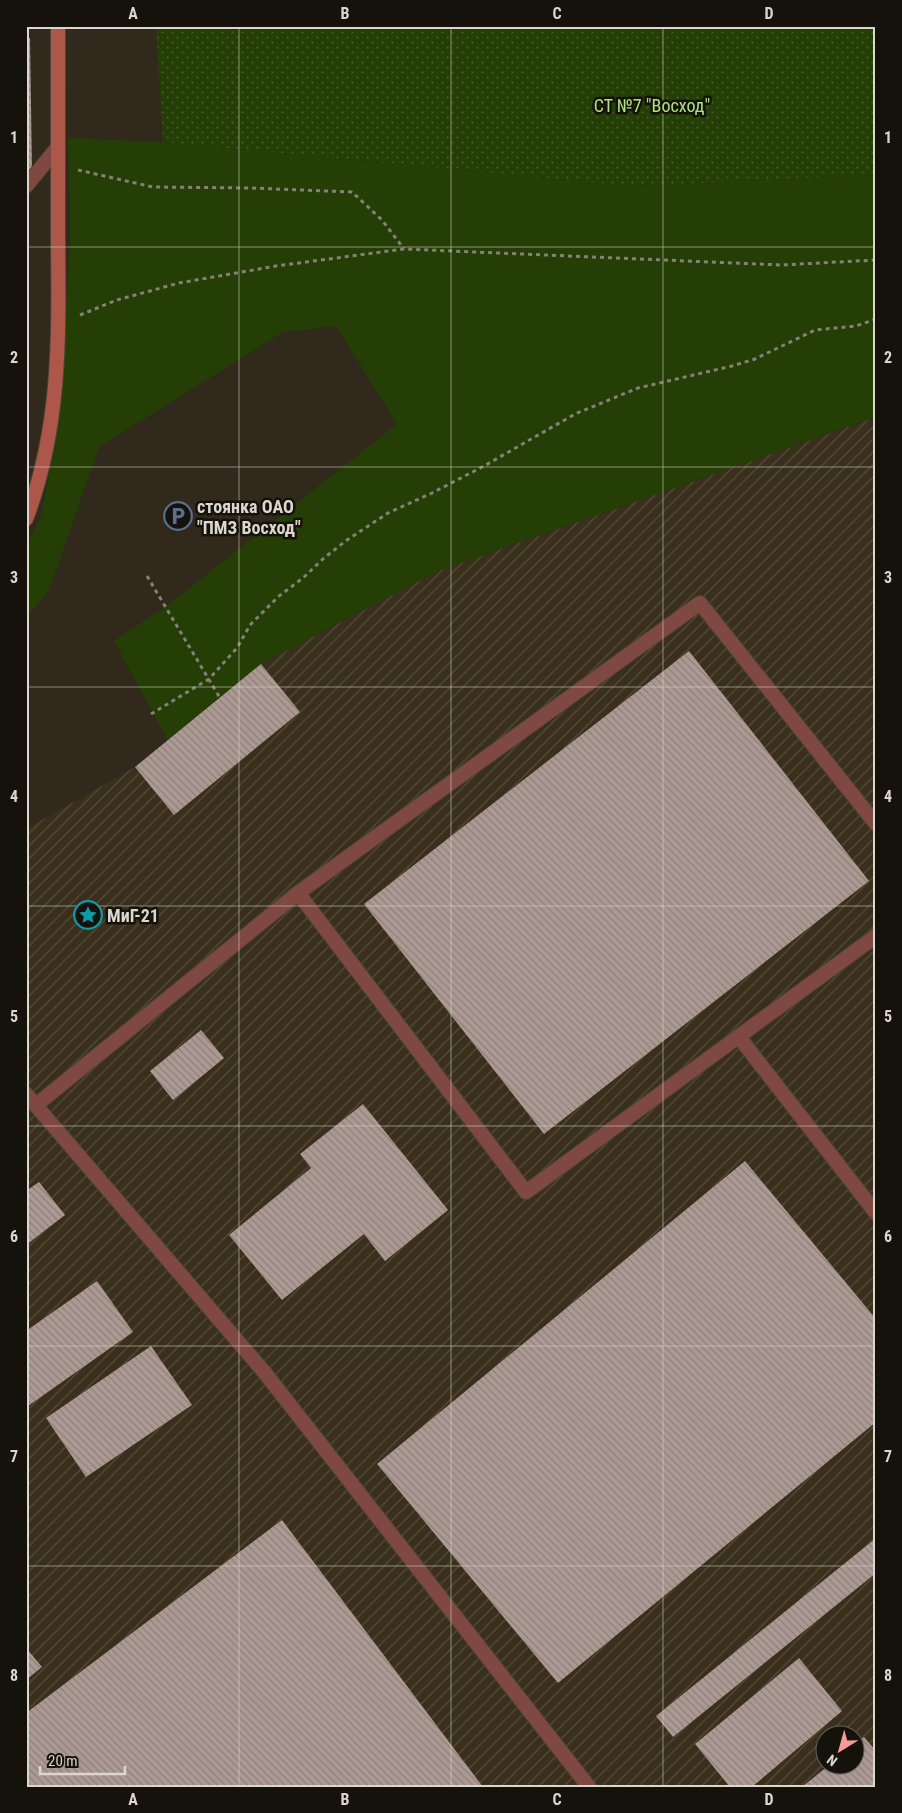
<svg xmlns="http://www.w3.org/2000/svg" width="902" height="1813" viewBox="0 0 902 1813" font-family="'Roboto Condensed',sans-serif">
  <style>
    .industrial { fill: url(#industrial-furrows); fill-rule: evenodd }
    .grass { fill: #243e06 }
    .garden { fill: url(#garden-dots) }
    .building { fill: url(#building-back-hatch) }
    .lines { fill: none; stroke-linecap: round; stroke-linejoin: round }
    .service-casing { stroke: #4b4538; stroke-width: 16 }
    .secondary-casing { stroke: #4b4538; stroke-width: 16 }
    .path { stroke: #868075; stroke-width: 3; stroke-dasharray: 4 4; stroke-linecap: butt }
    .service { stroke: #7f4840; stroke-width: 14 }
    .secondary { stroke: #ad574b; stroke-width: 14 }
    .grid { fill: none; stroke: #dbd7ce; stroke-width: 1; stroke-opacity: 0.55 }
    .labels { text-anchor: middle; dominant-baseline: central; stroke-width: 5; stroke-linejoin: round; paint-order: stroke }
    .park-label { font-size: 18px; fill: #ade27f; stroke: #15120c }
    .poi-label { font-size: 18px; font-weight: bold; fill: #dbd7ce; stroke: #15120c; text-anchor: start }
    .neatline { fill: none; stroke: #dbd7ce; stroke-width: 2 }
    .grid-label { font-size: 16px; text-anchor: middle; font-weight: bold; fill: #dbd7ce }
  </style>
  <defs>
    <pattern id="industrial-furrows" width="10" height="10" patternUnits="userSpaceOnUse" patternTransform="scale(1.25)"><rect width="10" height="10" fill="#392f1c"/><path d="M-1 1l2-2M0 10L10 0M9 11l2-2" fill="none" stroke="#554c3c"/></pattern>
    <pattern id="garden-dots" width="8" height="8" patternUnits="userSpaceOnUse" patternTransform="scale(1.25)"><rect width="8" height="8" fill="#243e06"/><path d="M2 2h.1M6 6h.1" fill="none" stroke="#435929" stroke-width="1.8" stroke-linecap="round"/></pattern>
    <pattern id="building-back-hatch" width="6" height="6" patternUnits="userSpaceOnUse" patternTransform="scale(1.25)"><rect width="6" height="6" fill="#ad9993"/><path d="M-1 5l2 2M0 0l6 6M5-1l2 2" fill="none" stroke="#8d7e7a"/></pattern>
  </defs>
  <rect width="100%" height="100%" fill="#30291c"/>
  <path class="industrial" d="M876,417V1787H26V829L135,767L261,664L438,571ZM824,1736H854V1766H824Z"/>
  <path class="grass" d="M68,138L163,142L631,186L876,175V417L438,571L261,664L168,741L114,641L165,607L397,424L336,326L283,332L99,447L49,591L26,617V548L42,512L62,399L70,234Z"/>
  <path class="garden" d="M156,26H876V175L631,186L163,142Z"/>
  <path class="building" d="M26,38H30L32,170H26Z
    M689,651L869,881L544,1134L364,904Z
    M261,664L300,712L174,815L135,767Z
    M201,1030L224,1058L173,1100L150,1071Z
    M363,1104L448,1210L385,1261L364,1234L282,1300L229,1235L311,1168L300,1154Z
    M745,1161L876,1319V1422L558,1683L377,1464Z
    M39,1182L65,1215L26,1245V1191Z
    M97,1281L133,1332L28,1406L26,1403V1331Z
    M151,1346L192,1405L86,1477L46,1418Z
    M282,1520L483,1787H26V1713Z
    M876,1538V1573L673,1737L656,1716Z
    M26,1648L42,1667L26,1680Z
    M799,1658L842,1711L752,1787H730L695,1744Z
    M864,1737L876,1751V1787H802L828,1766H854V1745Z"/>
  <g class="lines">
    <defs>
      <path id="service" d="M26,186L58,147
        M298,893L526,1192L876,936
        M739,1037L876,1213
        M26,1094L265,1373L589,1787
        M36,1105L298,893L700,603L876,824"/>
      <path id="secondary" d="M26,519C61,427 59,336 58,239C58,168 58,97 58,26"/>
    </defs>
    <use href="#service" class="service-casing"/>
    <use href="#secondary" class="secondary-casing"/>
    <path class="path" d="M78,170L153,187L251,188L352,192L382,220L404,249
      M80,315L117,300L179,283L276,266L404,249L781,265L876,260
      M147,576L220,698
      M151,714L209,679L237,648L250,625L279,596L303,578L324,558L347,540L388,513L432,493L484,466L575,414L638,388L732,366L755,359L815,330L856,326L876,319"/>
    <use href="#service" class="service"/>
    <use href="#secondary" class="secondary"/>
  </g>
  <path class="grid" d="M239,26V1787M451,26V1787M663,26V1787M26,247H876M26,467H876M26,687H876M26,906H876M26,1126H876M26,1346H876M26,1566H876"/>
  <defs>
    <symbol id="parking-ring" viewBox="-11 -11 22 22"><circle r="9.5" fill="#15120c" stroke="#5c6f8a" stroke-width="1.5"/><path d="M-3.5-5.5H1a3.5 3.5 0 0 1 0 7H-1V5.5H-3.5ZM-1-3.4V-.6H.8a1.4 1.4 0 0 0 0-2.8Z" fill="#5c6f8a"/></symbol>
    <symbol id="sight-ring" viewBox="-11 -11 22 22"><circle r="9.5" fill="#15120c" stroke="#0f9aa8" stroke-width="1.5"/><path d="M0-6L1.8-2.2L6-1.7L2.9 1.2L3.7 5.4L0 3.3L-3.7 5.4L-2.9 1.2L-6-1.7L-1.8-2.2Z" fill="#0f9aa8"/></symbol>
  </defs>
  <g fill-rule="evenodd">
    <use href="#parking-ring" x="162" y="500" width="32" height="32"/>
    <use href="#sight-ring" x="72" y="899" width="32" height="32"/>
  </g>
  <g class="labels">
    <g class="park-label">
      <text x="652" y="105">СТ №7 "Восход"</text>
    </g>
    <g class="poi-label">
      <text x="197" y="506">стоянка ОАО<tspan x="197" dy="21">"ПМЗ Восход"</tspan></text>
      <text x="107" y="915">МиГ-21</text>
    </g>
  </g>
  <rect width="902" height="1813" fill="none" stroke="#15120c" stroke-width="55"/>
  <g transform="translate(840 1750) rotate(217)"><circle r="24" fill="#15120c" stroke="#64615a"/>
  <path d="M0-4L9 19L0 12L-9 19Z" fill="#f59b96"/>
  <text y="-8" font-size="14" font-weight="bold" text-anchor="middle" fill="#dbd7ce">N</text>
  </g>
  <path d="M40 1766v8h85v-8" fill="none" stroke="#dbd7ce" stroke-width="2.5"/>
  <text x="48" y="1766" font-size="15" fill="#dbd7ce" stroke="#15120c" stroke-width="4" paint-order="stroke">20 m</text>
  <rect x="28" y="28" width="846" height="1758" class="neatline"/>
  <g class="grid-label">
    <text x="133" y="19">A</text>
    <text x="345" y="19">B</text>
    <text x="557" y="19">C</text>
    <text x="769" y="19">D</text>
    <text x="14" y="143">1</text>
    <text x="888" y="143">1</text>
    <text x="14" y="363">2</text>
    <text x="888" y="363">2</text>
    <text x="14" y="583">3</text>
    <text x="888" y="583">3</text>
    <text x="14" y="802">4</text>
    <text x="888" y="802">4</text>
    <text x="14" y="1022">5</text>
    <text x="888" y="1022">5</text>
    <text x="14" y="1242">6</text>
    <text x="888" y="1242">6</text>
    <text x="14" y="1462">7</text>
    <text x="888" y="1462">7</text>
    <text x="14" y="1681">8</text>
    <text x="888" y="1681">8</text>
    <text x="133" y="1805">A</text>
    <text x="345" y="1805">B</text>
    <text x="557" y="1805">C</text>
    <text x="769" y="1805">D</text>
  </g>
</svg>
